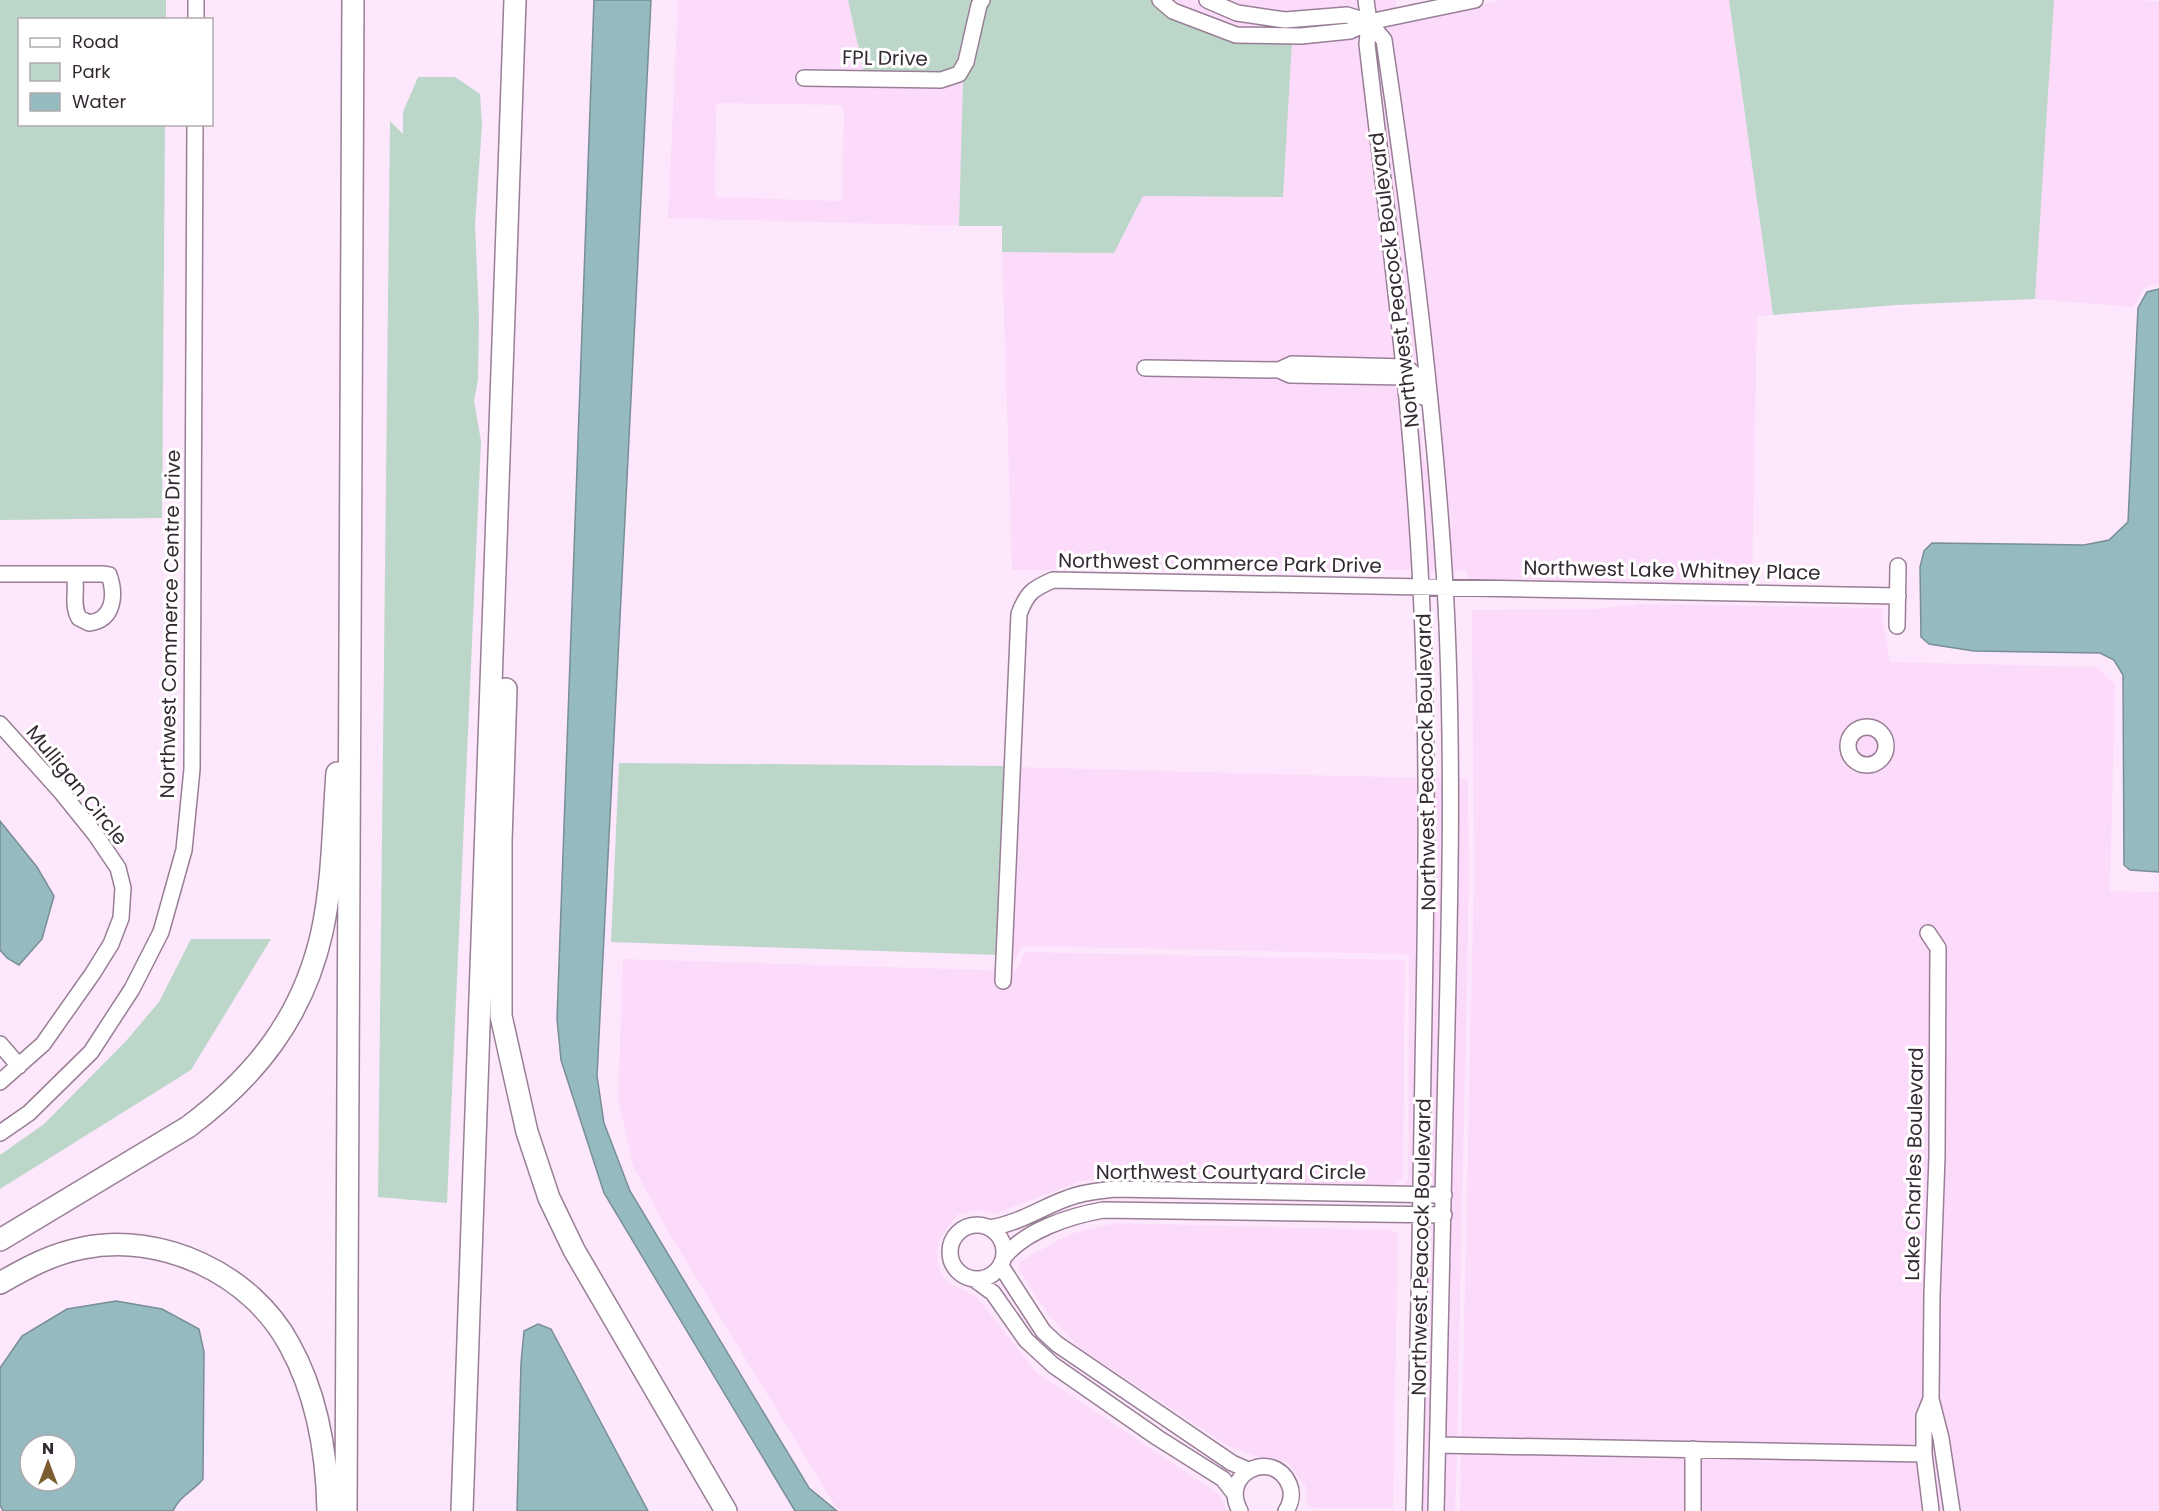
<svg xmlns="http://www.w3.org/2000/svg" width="2159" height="1511" viewBox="0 0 2159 1511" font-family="Poppins,sans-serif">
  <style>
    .built { fill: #fcdbfa; fill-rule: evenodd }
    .green { fill: #bcd7c9 }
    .water { fill: #95babf; stroke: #788f95; stroke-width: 1.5; fill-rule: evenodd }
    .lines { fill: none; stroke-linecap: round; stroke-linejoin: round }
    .minor-casing { stroke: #987f96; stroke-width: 18 }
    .highway-casing { stroke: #987f96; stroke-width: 24 }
    .minor { stroke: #fff; stroke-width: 15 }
    .highway { stroke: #fff; stroke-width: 21 }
    .labels { text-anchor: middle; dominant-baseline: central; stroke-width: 6; stroke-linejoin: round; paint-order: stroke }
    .street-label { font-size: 20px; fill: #342a33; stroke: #fff }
  </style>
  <rect width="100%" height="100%" fill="#fde7fc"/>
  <path class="built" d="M678,0H848L864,73L799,72V83L941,86L964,79L959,226L668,218ZM718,103L841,105L844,110L842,198L838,201L716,197L715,195L716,108Z
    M1169,0H1193L1237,19L1347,20L1354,23L1300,30L1237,29L1175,6Z
    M1221,0H1361L1363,14H1285L1239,8Z
    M1371,0H1395L1398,11L1374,16Z
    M1502,0H1729L1773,315L1757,316L1752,587L1468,582L1467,571H1449L1380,26Z
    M2054,0H2142L2159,2V283L2144,288L2133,307L2035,299Z
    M1363,31L1399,361L1276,376L1401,383L1415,570H1012L1002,252L1114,253L1143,196L1282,197L1292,41Z
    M1379,40L1424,378L1410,363L1371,41Z
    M1412,378L1419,401L1423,458L1432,478L1439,571L1425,570Z
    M1639,604L1881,608L1890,662L2097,667L2115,684L2110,891L2159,892V1511H1460L1474,878L1472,610L1594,609Z
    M1016,767L1422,778L1416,1189H1398L1405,1183L1408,1178L1409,956L1406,954L1025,946L1021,948L1013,965H1009Z
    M1432,778H1445L1439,1190L1426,1189Z
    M1455,778L1468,779L1469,878L1457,1439H1443Z
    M1025,952L1405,960L1403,1178L1393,1186L1134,1178L1081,1181L994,1214L977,1210L957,1215L939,1240L937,1259L940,1271L948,1283L976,1296L1036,1372L1220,1495L1226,1511H843L836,1507L664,1225L633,1165L618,1099L623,959L1016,971Z
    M1426,1220H1438L1431,1511H1419Z
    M1116,1223L1390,1230L1398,1234L1393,1508H1314L1307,1504L1306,1487L1287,1462L1255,1456L1228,1446L1080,1348L1048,1314L1019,1270V1262L1070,1234Z
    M1443,1450L1457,1451L1455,1511H1441Z"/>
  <path class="green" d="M0,0H166V19L20,20V124L165,125L162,518L0,520Z
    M848,0H976C972,14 965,58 956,68C944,80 883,73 864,73Z
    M989,0H1152L1171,17L1292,41L1283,197L1143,196L1114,253L1002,252V226H959L963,79L983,8Z
    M1729,0H2054L2035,299L1897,305L1773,315Z
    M418,77H455L480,94L482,125L475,224L479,319L478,380L474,401L481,441L447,1203L378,1197L390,121L403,134V112Z
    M619,763L1004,766L999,955L611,942Z
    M191,939H271L191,1070L0,1189V1155L44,1124L126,1041L159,1002Z"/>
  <path class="water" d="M594,0H651L597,1076L604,1123L630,1191L809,1488L837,1511H795L604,1193L561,1060L557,1019Z
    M2159,289V872L2130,870L2124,865L2123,675L2114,660L2100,653L1974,651L1929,644L1921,637L1920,567L1924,551L1932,543L2084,545L2109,540L2128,522L2138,308L2147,292Z
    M0,821L37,867L54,896L42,939L19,965L7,958L0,950Z
    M116,1301L162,1309L199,1329L204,1352L203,1479C193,1492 180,1495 173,1511H3L0,1505V1368L22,1336L67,1309ZM30,1445H66V1481H30Z
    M538,1324L551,1329L648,1511H517L521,1363L524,1331Z"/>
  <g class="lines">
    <defs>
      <path id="minor" d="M1160,0L1173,11L1236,35L1301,36L1350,31L1369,22L1475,0
        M1207,0L1237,13L1285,20L1347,15L1369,22L1384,40C1411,221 1434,402 1445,585C1454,745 1450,906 1446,1066C1443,1215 1440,1363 1436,1511
        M1366,0L1369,22L1367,44C1388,225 1412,405 1421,588C1429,748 1426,908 1423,1068C1421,1216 1418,1363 1414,1511
        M196,20V0
        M804,78L941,80L959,74L966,62L979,5L982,0
        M1145,368L1279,370L1290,375L1406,377
        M1279,370L1292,364L1405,367C1418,375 1421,382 1423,397
        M0,574H102L109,575C116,595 114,620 89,623L79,618C71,605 78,589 74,574
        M1897,626L1898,566
        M0,724L62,793L95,834L118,868L123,888L121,918L111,944L93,973L43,1044L0,1082
        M1848 746a19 19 0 1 1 38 0a19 19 0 1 1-38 0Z
        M1928,933L1938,948L1937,1157L1932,1295L1931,1399L1941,1438L1952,1511
        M1003,981L1019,614C1027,593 1032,589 1053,580L1898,596
        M0,1044L19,1066
        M0,1133L29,1113L91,1052L132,989L161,932L184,850L192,769L195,124
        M950 1252a27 27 0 1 1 54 0a27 27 0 1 1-54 0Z
        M990,1228C1020,1223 1040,1208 1068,1198C1083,1192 1099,1191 1114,1189L1444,1195
        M1004,1257C1026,1230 1070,1216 1103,1210L1444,1215
        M1001,1266L1043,1331L1057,1344L1232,1463L1248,1470
        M974,1279L993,1293L1026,1340L1053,1365L1158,1438L1223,1479L1234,1493
        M1931,1399L1924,1416V1454L1931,1511
        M1438,1445L1924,1454
        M1240,1511C1219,1473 1273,1448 1289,1484C1293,1493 1291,1503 1286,1511
        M1693,1511V1449"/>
      <path id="highway" d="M506,689L501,841V1016L527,1132L549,1198L574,1250L726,1511
        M0,1240L188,1127C256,1076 303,1017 322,932C333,881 333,826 337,773
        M0,1283C28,1267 52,1254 83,1248C162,1232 251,1274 289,1344C317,1394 327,1454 328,1511
        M346,1511L353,0
        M462,1511L515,0"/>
    </defs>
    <use href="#minor" class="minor-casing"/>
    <use href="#highway" class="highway-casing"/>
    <use href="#minor" class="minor"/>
    <use href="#highway" class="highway"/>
  </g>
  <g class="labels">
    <g class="street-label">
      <text transform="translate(885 58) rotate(1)">FPL Drive</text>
      <text transform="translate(1394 280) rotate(-97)">Northwest Peacock Boulevard</text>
      <text transform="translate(1220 563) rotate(1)">Northwest Commerce Park Drive</text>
      <text transform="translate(1672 570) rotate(1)">Northwest Lake Whitney Place</text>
      <text transform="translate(170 624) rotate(-89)">Northwest Commerce Centre Drive</text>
      <text transform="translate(1426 762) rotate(-91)">Northwest Peacock Boulevard</text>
      <text transform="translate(77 785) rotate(51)">Mulligan Circle</text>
      <text transform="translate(1914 1164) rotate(-89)">Lake Charles Boulevard</text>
      <text x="1231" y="1172">Northwest Courtyard Circle</text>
      <text transform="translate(1421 1247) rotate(-89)">Northwest Peacock Boulevard</text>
    </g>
  </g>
  <rect x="18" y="18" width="195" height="108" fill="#ffffff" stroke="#aeaaad" stroke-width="1.5"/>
  <rect x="30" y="38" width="30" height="9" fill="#ffffff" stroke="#aeaaad" stroke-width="1.5"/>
  <text x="72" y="48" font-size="18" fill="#342a33">Road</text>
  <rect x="30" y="63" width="30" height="18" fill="#bcd7c9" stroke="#aeaaad" stroke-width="1.5"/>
  <text x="72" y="78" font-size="18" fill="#342a33">Park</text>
  <rect x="30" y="93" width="30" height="18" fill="#95babf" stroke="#aeaaad" stroke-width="1.5"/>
  <text x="72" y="108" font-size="18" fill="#342a33">Water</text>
  <g transform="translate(48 1463)"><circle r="28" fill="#ffffff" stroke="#aeaaad" stroke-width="1.5"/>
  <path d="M0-4.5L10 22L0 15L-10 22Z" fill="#7b5d31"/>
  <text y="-9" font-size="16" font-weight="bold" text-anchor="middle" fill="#342a33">N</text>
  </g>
</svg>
